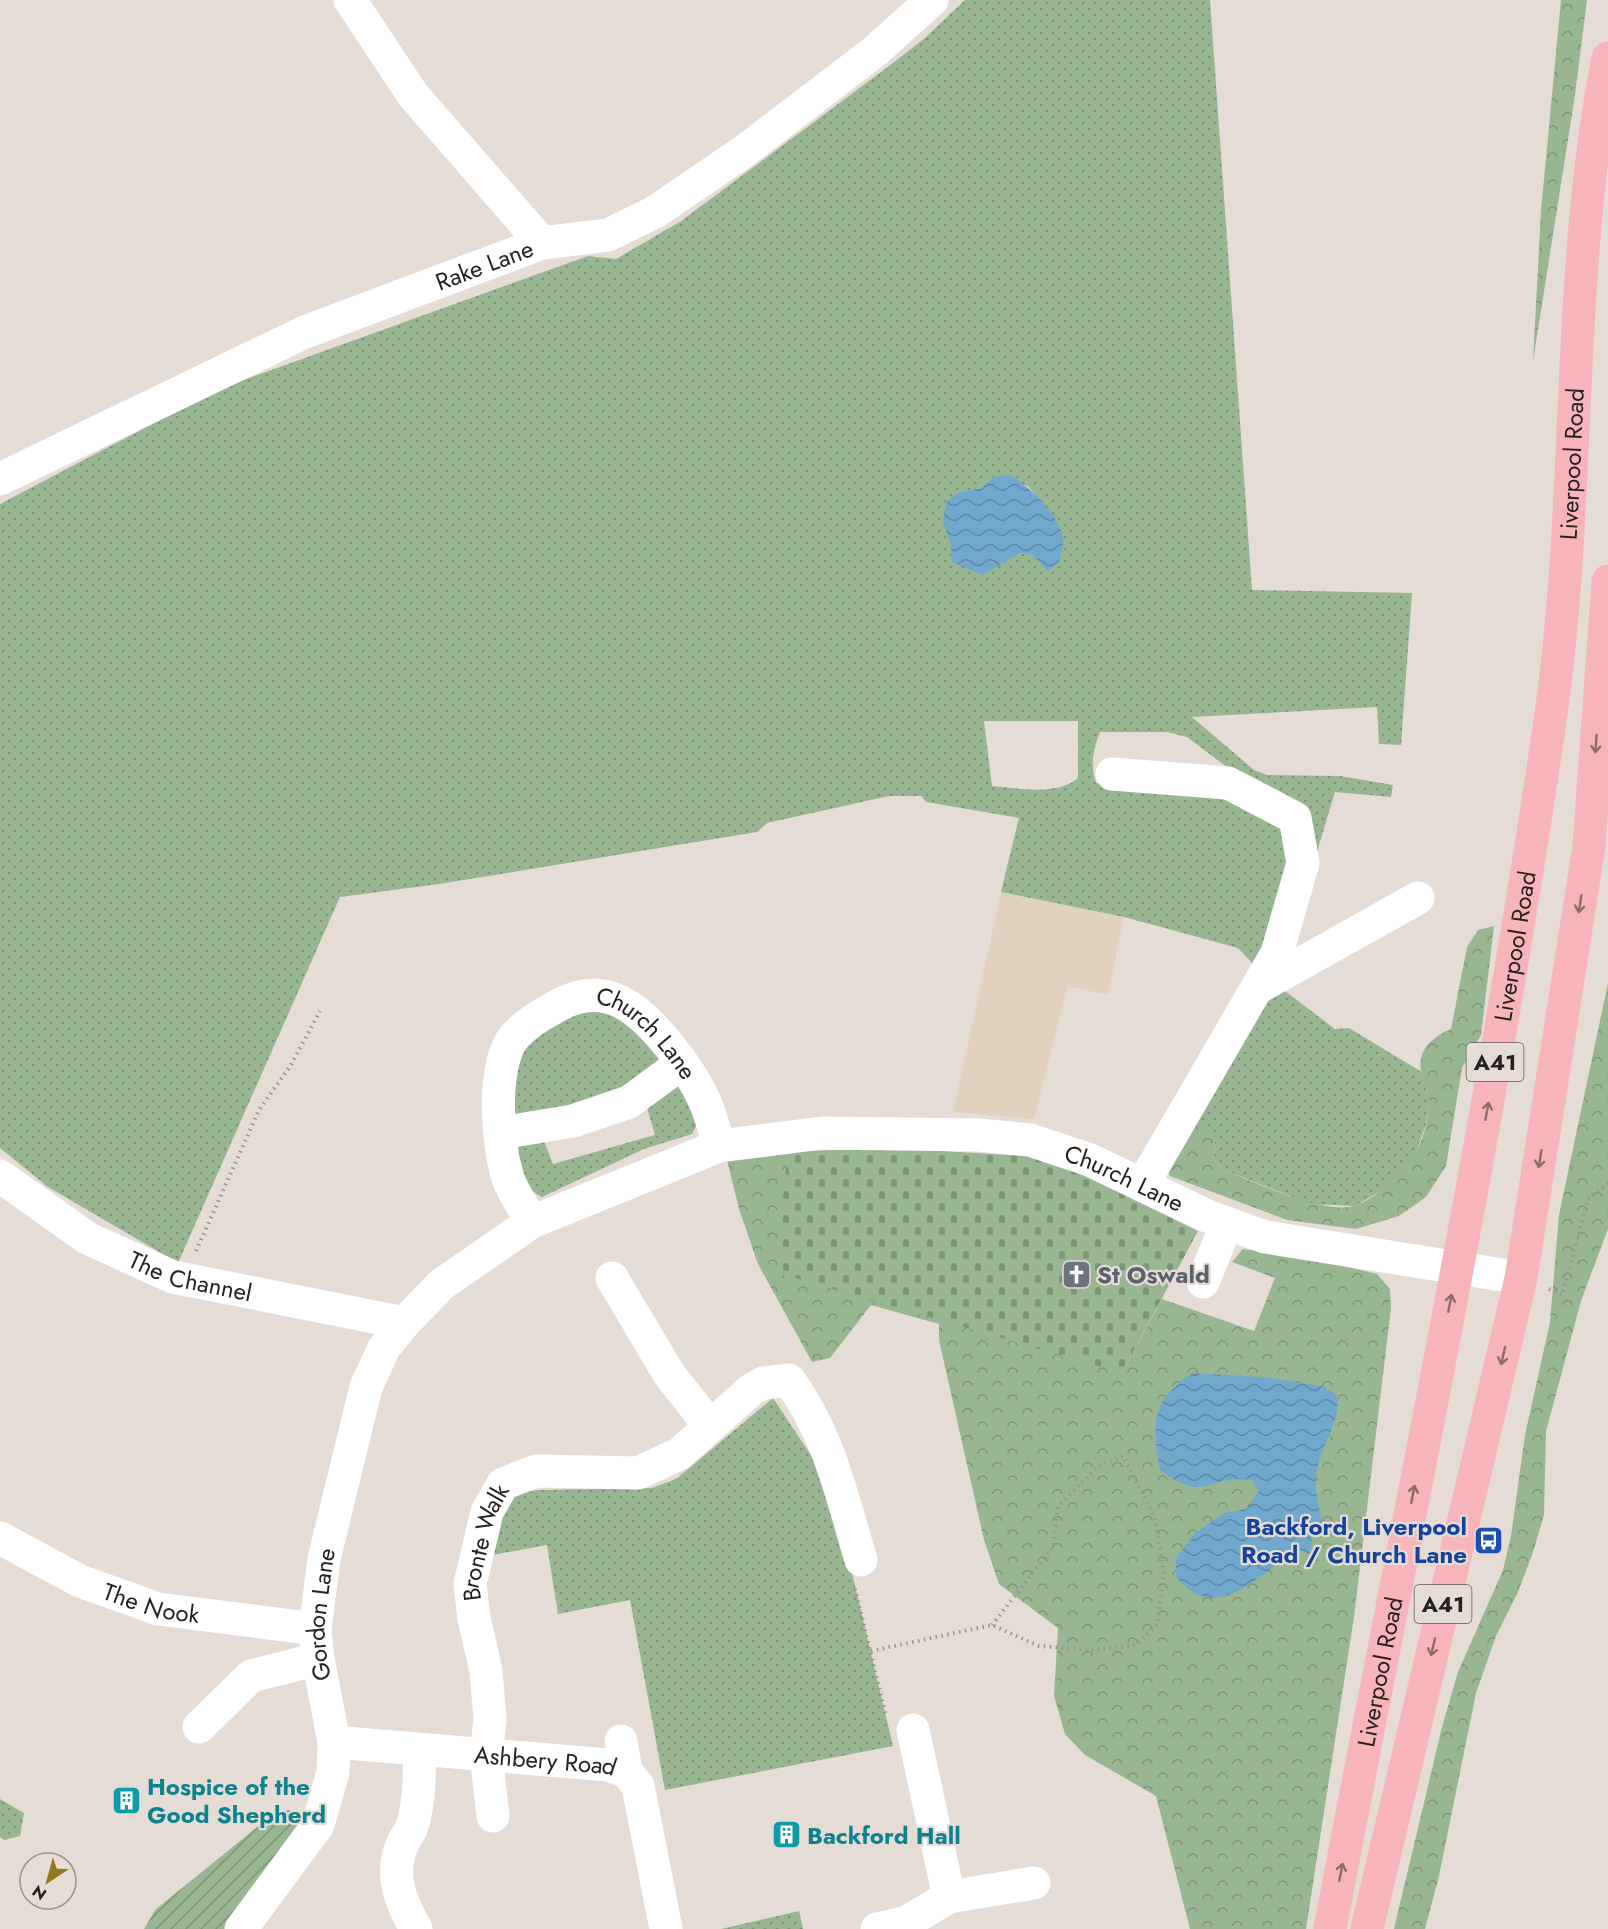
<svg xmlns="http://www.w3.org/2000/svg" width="1608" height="1929" viewBox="0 0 1608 1929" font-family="Jost,sans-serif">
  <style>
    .education { fill: #e1d2c0 }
    .grass { fill: url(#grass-dots); fill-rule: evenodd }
    .forest { fill: url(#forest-crowns) }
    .cemetery { fill: url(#cemetery-stones) }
    .garden { fill: url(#garden-furrows) }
    .water { fill: url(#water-waves) }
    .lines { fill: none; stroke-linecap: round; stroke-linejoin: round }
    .path { stroke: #9a938e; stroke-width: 4; stroke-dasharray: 1.5 4.5; stroke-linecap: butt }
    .minor { stroke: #fff; stroke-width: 33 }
    .highway { stroke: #f8b4bb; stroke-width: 33 }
    .oneway { stroke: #8f6b6e }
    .labels { text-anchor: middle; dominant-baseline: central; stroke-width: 4.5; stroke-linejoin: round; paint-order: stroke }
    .shield { fill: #e6dcd6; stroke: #605a57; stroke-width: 1.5 }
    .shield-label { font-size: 22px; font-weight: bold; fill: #262220 }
    .street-label { font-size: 24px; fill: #262220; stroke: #e6dcd6 }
    .worship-label { font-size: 24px; font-weight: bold; fill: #5b616d; stroke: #e6dcd6; text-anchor: start }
    .transit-label { font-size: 24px; font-weight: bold; fill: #164399; stroke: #e6dcd6; text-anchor: end }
    .culture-label { font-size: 24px; font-weight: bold; fill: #0d838f; stroke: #e6dcd6; text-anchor: start }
  </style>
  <defs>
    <pattern id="grass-dots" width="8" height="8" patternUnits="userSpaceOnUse" patternTransform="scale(1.5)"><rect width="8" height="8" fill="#99b692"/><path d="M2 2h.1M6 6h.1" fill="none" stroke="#7d9477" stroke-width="1.8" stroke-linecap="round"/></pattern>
    <pattern id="forest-crowns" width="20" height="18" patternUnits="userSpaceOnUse" patternTransform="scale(1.5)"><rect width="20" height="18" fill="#99b692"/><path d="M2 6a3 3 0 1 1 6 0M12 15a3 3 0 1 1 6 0" fill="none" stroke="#7d9477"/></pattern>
    <pattern id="cemetery-stones" width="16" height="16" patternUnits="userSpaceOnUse" patternTransform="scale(1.5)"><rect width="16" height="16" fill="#99b692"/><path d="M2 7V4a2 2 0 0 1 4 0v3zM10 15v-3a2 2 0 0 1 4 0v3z" fill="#7d9477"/></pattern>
    <pattern id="garden-furrows" width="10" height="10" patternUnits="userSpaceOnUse" patternTransform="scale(1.5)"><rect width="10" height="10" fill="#99b692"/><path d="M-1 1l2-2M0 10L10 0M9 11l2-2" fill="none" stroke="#7d9477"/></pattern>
    <pattern id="water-waves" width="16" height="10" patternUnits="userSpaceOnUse" patternTransform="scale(1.5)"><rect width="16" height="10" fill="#71a8cd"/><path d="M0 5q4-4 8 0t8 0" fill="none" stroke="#5d88a6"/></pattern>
  </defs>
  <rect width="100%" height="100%" fill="#e6dcd6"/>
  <path class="education" d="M1001,892L1124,917L1108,995L1068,986L1034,1119L953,1112Z"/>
  <path class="grass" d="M965,0H1210L1252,590L1412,593L1401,745L1379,744L1377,707L1192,717L1254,770L1267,775L1340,776L1393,785L1391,797L1335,792L1304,895L1312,852L1248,783L1187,737L1167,732H1100C1093,750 1090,765 1096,783L1149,787L1226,800L1281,824L1294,870L1256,967L1238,948L1124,917L1001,892L1019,818L926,802L921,796H889L767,823L757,832L439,884L340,897L178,1263L48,1187L0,1148V504L221,388L588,256L616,259L681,221L889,66L925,38ZM992,477L1028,486L1050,512L1063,539L1033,556L1020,553L952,562L959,492L981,488ZM984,721H1078V778C1058,796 1017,788 992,786Z
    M1277,985L1335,1029L1349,1028L1420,1071L1430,1100L1426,1124L1413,1161L1384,1189L1355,1206L1310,1204L1222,1169L1214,1158L1215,1139L1195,1122Z
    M602,1007L636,1028L661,1060L637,1084L536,1119L513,1113L514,1051L560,1014Z
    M684,1080L697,1124L692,1134L644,1149L542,1197L525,1187L515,1150L520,1141L542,1136L553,1164L655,1135L644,1098Z
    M773,1398L822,1472L847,1552L893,1746L665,1790L630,1600L558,1614L547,1545L493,1555L499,1512L513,1494L539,1490L652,1488L676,1479Z
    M0,1799L24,1813L20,1836L5,1840L0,1837Z
    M799,1911L803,1929H721Z"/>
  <path class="forest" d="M1561,0H1587L1575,95L1533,361L1541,211Z
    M1494,926L1481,1035L1462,1068L1446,1166L1426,1197L1399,1216L1356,1229L1287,1220L1170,1176L1167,1169L1195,1122L1209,1126L1215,1139L1214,1158L1222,1169C1253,1181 1326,1217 1357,1205C1372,1199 1386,1187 1397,1176C1418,1156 1427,1133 1429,1103C1430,1093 1422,1083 1421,1073C1417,1049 1433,1037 1451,1029L1467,947L1478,930Z
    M1608,983V1229L1581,1301L1546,1431L1544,1515L1532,1555L1518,1592L1496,1636L1476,1693L1439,1876L1425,1929H1394L1442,1727L1458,1672L1503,1570L1511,1536L1525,1435L1550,1322L1559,1215Z
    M787,1151L1122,1373L1162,1299L1254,1331L1275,1278L1232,1262L1243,1249L1302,1256L1377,1274L1390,1289L1391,1308L1354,1617L1306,1929H1190L1156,1796L1085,1755L1065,1734L1054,1696L1058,1628L999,1584L984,1540L939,1340V1324L871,1305L830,1358L812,1362L758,1264L739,1209L727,1160Z"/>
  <path class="cemetery" d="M907,1149L1046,1157L1198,1231L1122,1373L778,1273L787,1151Z"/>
  <path class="garden" d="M289,1810L300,1815L304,1825L228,1929H144L155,1910L277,1811Z"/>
  <path class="water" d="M1010,475C1029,486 1062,517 1063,540C1064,547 1060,556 1059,563L1048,571L1033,556L1020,553L982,575L952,562L951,546L943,521L947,501L959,492L981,488L992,477Z
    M1192,1373L1261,1377L1323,1386L1338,1397C1339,1425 1322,1444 1317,1470C1314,1487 1318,1505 1322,1521L1311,1537L1312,1545L1309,1554L1296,1548C1260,1574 1218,1627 1176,1577V1558L1195,1533L1224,1513L1246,1509L1259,1491L1252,1480C1206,1474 1206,1505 1160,1470C1151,1423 1152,1401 1192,1373Z"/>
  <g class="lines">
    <path class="path" d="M196,1251L259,1110L291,1065L320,1011
      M1549,1289L1562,1295L1588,1199L1608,1183
      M855,1589L886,1716
      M871,1651L992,1625L1039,1646L1092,1650L1136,1645L1157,1625L1164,1573L1155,1518L1123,1456L1098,1466L1058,1507L1053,1547L992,1625"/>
    <g class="minor">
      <path d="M350,0L413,95L542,243"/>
      <path id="s1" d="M0,479L305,332L542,243L608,235L655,212L743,152L874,52L932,0"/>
      <path d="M1112,774L1228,783L1295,818L1303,863L1277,953L1143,1184"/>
      <path d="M1259,987L1418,898"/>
      <path d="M501,1133L573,1121L629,1102L682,1063"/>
      <path id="s2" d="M0,1176L87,1238L173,1277L404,1323"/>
      <path id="s3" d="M532,1222C524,1208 513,1193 508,1178C497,1145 491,1064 515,1036C525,1025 539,1016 552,1009C573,996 597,990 621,1002C653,1018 694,1074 707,1107C712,1119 715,1133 719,1146"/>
      <path d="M612,1278L669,1374L710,1426"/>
      <path d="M1203,1282L1227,1223"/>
      <path id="s4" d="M0,1538L80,1581L158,1609L315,1629"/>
      <path d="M199,1727L251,1676L318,1659"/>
      <path d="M913,1730L949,1897"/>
      <path d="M621,1741L626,1771"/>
      <path id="s5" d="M334,1742L608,1765L626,1771L638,1786L666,1929"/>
      <path id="s6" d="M493,1816L486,1755L490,1719L486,1671L474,1618L470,1584L487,1512L503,1484L536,1471L638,1473L679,1454L751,1390L763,1383L789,1380C830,1437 841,1494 861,1560"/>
      <path id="s7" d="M241,1929L318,1825L333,1772L334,1742L318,1659L315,1629L324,1559L366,1387L384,1348L404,1323L442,1284L532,1222L719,1146L822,1133L978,1135L1030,1140L1090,1160L1207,1216L1265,1237L1521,1278"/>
      <path d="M416,1929C401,1902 389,1876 402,1845C404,1839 408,1835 411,1829C420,1804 419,1776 420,1750"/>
      <path d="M877,1929L907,1922L949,1897L1034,1883"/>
    </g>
    <g class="highway">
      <path id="s8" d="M1330,1929C1406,1527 1491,1126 1550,721C1582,502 1565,276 1608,58"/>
      <path d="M1367,1929L1521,1278L1589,846L1608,581"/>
    </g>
  </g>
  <defs><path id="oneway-shaft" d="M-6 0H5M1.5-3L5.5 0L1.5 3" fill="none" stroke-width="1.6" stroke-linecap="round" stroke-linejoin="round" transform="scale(1.5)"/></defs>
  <g class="oneway">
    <use href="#oneway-shaft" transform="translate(1596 744) rotate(94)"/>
    <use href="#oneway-shaft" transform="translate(1580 904) rotate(99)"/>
    <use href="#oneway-shaft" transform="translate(1487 1111) rotate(-80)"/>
    <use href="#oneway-shaft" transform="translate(1540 1159) rotate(99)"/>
    <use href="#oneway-shaft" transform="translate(1450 1303) rotate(-79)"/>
    <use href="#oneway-shaft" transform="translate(1503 1356) rotate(103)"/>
    <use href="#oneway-shaft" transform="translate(1413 1494) rotate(-79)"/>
    <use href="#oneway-shaft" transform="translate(1433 1647) rotate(103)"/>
    <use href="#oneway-shaft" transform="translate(1341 1872) rotate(-79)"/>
  </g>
  <defs>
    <symbol id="church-square" viewBox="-11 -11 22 22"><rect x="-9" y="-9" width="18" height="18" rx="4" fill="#6b7280" stroke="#e6dcd6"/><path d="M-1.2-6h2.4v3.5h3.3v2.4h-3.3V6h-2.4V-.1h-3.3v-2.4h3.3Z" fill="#fff"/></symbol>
    <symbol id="bus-square" viewBox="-11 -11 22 22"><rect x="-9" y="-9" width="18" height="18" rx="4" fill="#1a4fb4" stroke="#e6dcd6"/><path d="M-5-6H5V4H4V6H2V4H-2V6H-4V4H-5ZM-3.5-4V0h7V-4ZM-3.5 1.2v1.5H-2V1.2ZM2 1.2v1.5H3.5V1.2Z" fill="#fff"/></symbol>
    <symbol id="building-square" viewBox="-11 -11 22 22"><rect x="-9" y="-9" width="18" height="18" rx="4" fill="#0f9aa8" stroke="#e6dcd6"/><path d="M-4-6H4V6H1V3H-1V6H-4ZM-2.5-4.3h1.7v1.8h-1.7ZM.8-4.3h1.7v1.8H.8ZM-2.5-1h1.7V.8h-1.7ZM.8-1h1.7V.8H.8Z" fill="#fff"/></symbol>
  </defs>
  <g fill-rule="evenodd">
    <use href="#church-square" x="1060" y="1258" width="33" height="33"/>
    <use href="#bus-square" x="1472" y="1524" width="33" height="33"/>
    <use href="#building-square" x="110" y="1784" width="33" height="33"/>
    <use href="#building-square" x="770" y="1818" width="33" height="33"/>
  </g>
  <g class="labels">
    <g class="shield">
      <rect x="1466.5" y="1043" width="57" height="38" rx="4.5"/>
      <rect x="1414.5" y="1585" width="57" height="38" rx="4.5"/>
    </g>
    <g class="shield-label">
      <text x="1495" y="1062">A41</text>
      <text x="1443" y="1604">A41</text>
    </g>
    <g class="street-label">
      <text stroke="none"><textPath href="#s1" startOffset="530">Rake Lane</textPath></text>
      <text stroke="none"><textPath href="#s8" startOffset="1486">Liverpool Road</textPath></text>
      <text stroke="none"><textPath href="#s8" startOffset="1000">Liverpool Road</textPath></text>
      <text stroke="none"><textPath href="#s3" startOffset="354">Church Lane</textPath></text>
      <text stroke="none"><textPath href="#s7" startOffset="1431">Church Lane</textPath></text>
      <text stroke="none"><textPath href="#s2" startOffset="218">The Channel</textPath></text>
      <text stroke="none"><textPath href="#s6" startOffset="278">Bronte Walk</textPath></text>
      <text stroke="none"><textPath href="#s4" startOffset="166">The Nook</textPath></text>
      <text stroke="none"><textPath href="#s7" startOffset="344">Gordon Lane</textPath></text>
      <text stroke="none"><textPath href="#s8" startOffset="262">Liverpool Road</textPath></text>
      <text stroke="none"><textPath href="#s5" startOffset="212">Ashbery Road</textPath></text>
    </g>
    <g class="worship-label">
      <text x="1097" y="1274">St Oswald</text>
    </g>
    <g class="transit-label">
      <text x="1467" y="1526">Backford, Liverpool<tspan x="1467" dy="28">Road / Church Lane</tspan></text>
    </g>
    <g class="culture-label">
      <text x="147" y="1786">Hospice of the<tspan x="147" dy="28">Good Shepherd</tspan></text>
      <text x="807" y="1835">Backford Hall</text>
    </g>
  </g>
  <g transform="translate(48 1881) rotate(216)"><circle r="28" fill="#e6dcd6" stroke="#99928d" stroke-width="1.5"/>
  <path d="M0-4.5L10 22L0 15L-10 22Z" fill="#94781f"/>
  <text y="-9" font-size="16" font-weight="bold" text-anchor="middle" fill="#262220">N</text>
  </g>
</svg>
